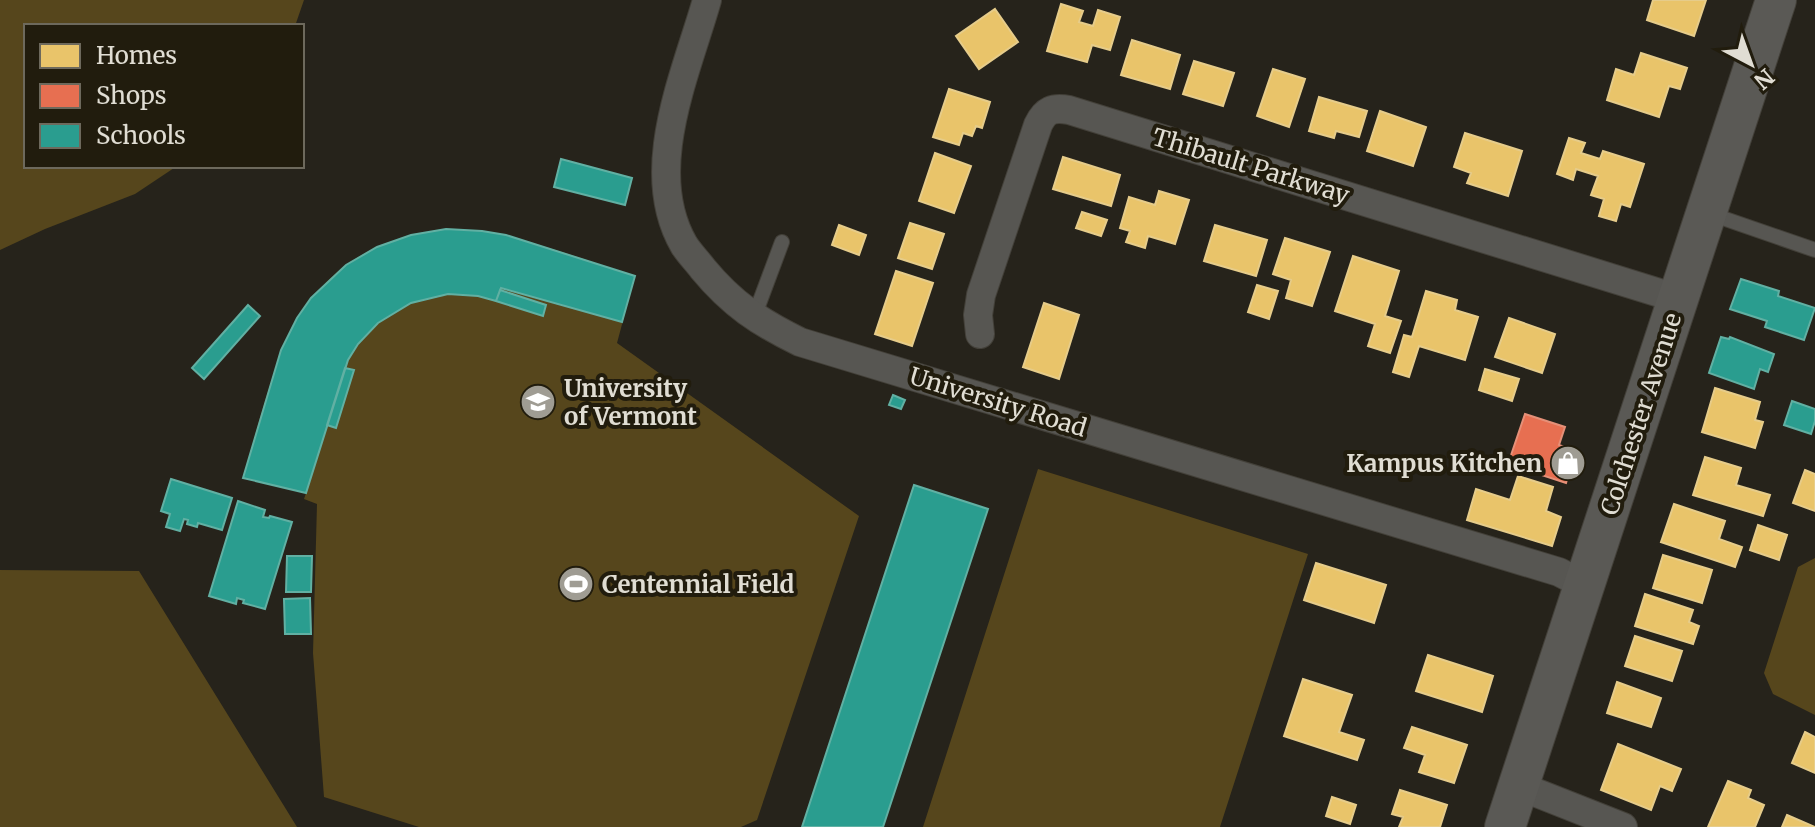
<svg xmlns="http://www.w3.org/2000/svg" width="1815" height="827" viewBox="0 0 1815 827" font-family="Merriweather,serif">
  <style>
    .green { fill: #56461c }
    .homes { fill: #e9c46a; stroke: #e6cc8a; stroke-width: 2 }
    .shops { fill: #e76f51; stroke: #e59078; stroke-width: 2 }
    .schools { fill: #2a9d8f; stroke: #61b0a3; stroke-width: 2 }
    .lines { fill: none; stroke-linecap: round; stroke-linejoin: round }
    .lane-casing { stroke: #434039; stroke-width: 16 }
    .street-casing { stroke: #434039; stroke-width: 30 }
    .secondary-casing { stroke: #434039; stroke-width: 42 }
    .lane { stroke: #575652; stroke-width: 14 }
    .street { stroke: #575652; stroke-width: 28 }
    .secondary { stroke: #5a5955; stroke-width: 40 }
    .labels { text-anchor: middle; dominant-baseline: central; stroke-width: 8; stroke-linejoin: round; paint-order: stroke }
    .street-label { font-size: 24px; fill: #e0ddd3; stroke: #211c0d }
    .poi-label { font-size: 24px; font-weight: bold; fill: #e0ddd3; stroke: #211c0d; text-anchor: start }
  </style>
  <rect width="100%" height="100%" fill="#26231b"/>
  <path class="green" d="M0,0H304L295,26H26V166H177L135,194L45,229L0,250Z
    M446,229C511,230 574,257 635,276L617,343L859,516L757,820L741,827H419L324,797L313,653L317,504L304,499L306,493L243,478C279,355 295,248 446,229Z
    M1038,469L1308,554L1220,827H923Z
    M1815,558V715L1773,694L1764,673L1798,567Z
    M0,570L139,571L297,827H0Z"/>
  <path class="homes" d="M1653,0H1706L1694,36L1647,20Z
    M1061,4L1083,11L1079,22L1093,26L1098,10L1120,17L1110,50L1092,45L1087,62L1047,51Z
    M995,9L1018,42L979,69L956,36Z
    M1132,40L1180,55L1170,89L1121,75Z
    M1641,53L1687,68L1680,89L1669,86L1659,117L1607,100L1616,69L1634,75Z
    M1194,61L1234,73L1223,106L1183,94Z
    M1273,69L1305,79L1289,127L1257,116Z
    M949,89L990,102L982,128L976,126L972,136L963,133L959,145L933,137Z
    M1319,97L1367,111L1359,137L1336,131L1334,138L1309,131Z
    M1380,111L1426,127L1413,166L1367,151Z
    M1465,133L1522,151L1508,196L1467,183L1471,173L1454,167Z
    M1569,138L1585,143L1581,153L1600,159L1603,151L1644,164L1630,207L1621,204L1616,221L1599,216L1604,199L1591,195L1598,176L1576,169L1573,180L1557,174Z
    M935,153L971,166L954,213L919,201Z
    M1063,157L1120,175L1111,206L1053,189Z
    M1159,191L1189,200L1175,244L1148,236L1145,248L1126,242L1130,231L1120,228L1129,197L1155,205Z
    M1082,212L1107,220L1101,236L1076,228Z
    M910,223L944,234L932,269L898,258Z
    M839,225L866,235L859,255L832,245Z
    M1215,225L1267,240L1256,276L1204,261Z
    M1285,238L1330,252L1312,306L1286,298L1291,280L1273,274Z
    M1353,256L1399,271L1385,316L1401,321L1390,353L1368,346L1375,324L1335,311Z
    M896,271L933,283L912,346L875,334Z
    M1257,285L1278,291L1269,319L1248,312Z
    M1426,291L1457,300L1455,310L1478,317L1465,360L1419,346L1409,377L1393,372L1404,335L1412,337Z
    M1044,303L1079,315L1059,379L1023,367Z
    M1509,318L1555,334L1542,373L1495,357Z
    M1485,369L1519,379L1512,401L1479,390Z
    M1715,388L1760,402L1755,420L1763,422L1755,448L1702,432Z
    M1705,457L1741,468L1736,485L1770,495L1763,516L1693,495Z
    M1805,470L1815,474V511L1793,503Z
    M1518,476L1553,487L1546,511L1561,517L1552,546L1467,520L1476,489L1510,500Z
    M1674,504L1725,521L1719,539L1742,547L1735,567L1661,542Z
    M1758,525L1787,535L1779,560L1750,550Z
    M1663,555L1712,570L1702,603L1653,588Z
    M1316,563L1386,585L1374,623L1304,600Z
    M1645,594L1693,610L1689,622L1699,626L1693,644L1635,626Z
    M1635,636L1682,651L1672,681L1625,666Z
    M1428,655L1493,676L1482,712L1416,691Z
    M1303,679L1352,695L1339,732L1364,740L1357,760L1284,736Z
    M1617,682L1661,698L1651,727L1607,713Z
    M1412,727L1467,745L1454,783L1419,772L1425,755L1404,748Z
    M1805,732L1815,737V773L1792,763Z
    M1618,744L1681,769L1672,791L1660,786L1651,810L1601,790Z
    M1728,781L1751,790L1748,798L1764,805L1755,827H1708Z
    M1400,790L1447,805L1440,827H1399L1403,817L1392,814Z
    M1332,797L1356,805L1350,824L1326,816Z
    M1787,815L1815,827H1782Z"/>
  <path class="shops" d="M1525,414L1565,427L1559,445L1576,451L1566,483L1508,464Z"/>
  <path class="schools" d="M561,159L632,178L625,205L554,187Z
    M446,229L482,231L506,235L635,276L622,322L501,288L496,301L478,296L448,294L411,303L378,323L358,344L348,360L306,493L243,478L281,350L297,318L311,298L346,265L377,247L411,235Z
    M1741,279L1779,291L1778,296L1815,308L1804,340L1765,327L1767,321L1730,309Z
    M500,290L546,305L543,316L496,301Z
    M248,305L260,316L204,379L192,368Z
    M1721,337L1729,339L1730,337L1774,354L1768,372L1760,369L1754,389L1709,373Z
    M345,368L354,370L336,428L327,425Z
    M893,395L905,400L901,409L889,405Z
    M1792,401L1815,409V421L1811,434L1784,425Z
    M171,479L232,498L222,530L198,523L197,527L187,524L188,520L184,519L180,531L166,527L170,514L161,511Z
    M914,485L988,509L883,827H802Z
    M238,501L265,510L263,517L269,518L270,516L292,522L265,609L243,603L244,600L237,598L236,604L209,596Z
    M287,556H312L311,592H286Z
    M310,598L311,634H285L284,599Z"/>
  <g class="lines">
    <defs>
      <path id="lane" d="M1708,213L1815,250
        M754,317L782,242"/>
      <path id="street" d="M707,0C686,74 641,171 684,245C689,253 697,261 703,269C732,304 759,322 800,342L1559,572L1584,585
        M980,334L978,315L981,295L1038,125C1045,110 1053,107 1069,110L1679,299
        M1519,786L1623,827"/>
      <path id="secondary" d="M1505,827L1776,0"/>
    </defs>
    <use href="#lane" class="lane-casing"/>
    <use href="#street" class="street-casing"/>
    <use href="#secondary" class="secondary-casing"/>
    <use href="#lane" class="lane"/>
    <use href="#street" class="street"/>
    <use href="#secondary" class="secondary"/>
  </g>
  <defs>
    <symbol id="university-disc" viewBox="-11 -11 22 22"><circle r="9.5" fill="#9f9c93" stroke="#211c0d"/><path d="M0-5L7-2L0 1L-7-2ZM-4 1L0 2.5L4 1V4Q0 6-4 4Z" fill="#fff"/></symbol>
    <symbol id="shop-disc" viewBox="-11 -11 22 22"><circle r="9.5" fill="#9f9c93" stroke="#211c0d"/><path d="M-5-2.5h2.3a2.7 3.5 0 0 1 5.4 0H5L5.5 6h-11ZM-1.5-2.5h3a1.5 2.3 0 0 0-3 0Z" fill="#fff"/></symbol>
    <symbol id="stadium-disc" viewBox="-11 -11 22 22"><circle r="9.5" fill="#9f9c93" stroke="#211c0d"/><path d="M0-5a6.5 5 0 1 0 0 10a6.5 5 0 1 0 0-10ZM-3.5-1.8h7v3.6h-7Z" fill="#fff"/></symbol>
  </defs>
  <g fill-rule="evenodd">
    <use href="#university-disc" x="518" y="382" width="40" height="40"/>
    <use href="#shop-disc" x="1548" y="443" width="40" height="40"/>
    <use href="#stadium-disc" x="556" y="564" width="40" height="40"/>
  </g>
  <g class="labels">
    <g class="street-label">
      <text transform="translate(1251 166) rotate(17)">Thibault Parkway</text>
      <text transform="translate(998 402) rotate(17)">University Road</text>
      <text transform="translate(1641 414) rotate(-72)">Colchester Avenue</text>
    </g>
    <g class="poi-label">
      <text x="564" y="388">University<tspan x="564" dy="28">of Vermont</tspan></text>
      <text x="1542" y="463" text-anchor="end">Kampus Kitchen</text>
      <text x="602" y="584">Centennial Field</text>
    </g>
  </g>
  <rect x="24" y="24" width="280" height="144" fill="#211c0d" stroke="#6d695c" stroke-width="2"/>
  <rect x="40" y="44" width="40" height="24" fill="#e9c46a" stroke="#6d695c" stroke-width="2"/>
  <text x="96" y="64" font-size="24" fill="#e0ddd3">Homes</text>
  <rect x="40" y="84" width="40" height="24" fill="#e76f51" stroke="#6d695c" stroke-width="2"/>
  <text x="96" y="104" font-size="24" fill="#e0ddd3">Shops</text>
  <rect x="40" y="124" width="40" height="24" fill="#2a9d8f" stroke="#6d695c" stroke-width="2"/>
  <text x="96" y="144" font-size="24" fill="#e0ddd3">Schools</text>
  <g transform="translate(1751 64) rotate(139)" stroke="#211c0d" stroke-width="6" paint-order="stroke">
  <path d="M0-6L14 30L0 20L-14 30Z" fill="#e0ddd3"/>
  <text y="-12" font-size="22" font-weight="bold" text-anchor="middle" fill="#e0ddd3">N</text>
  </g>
</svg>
